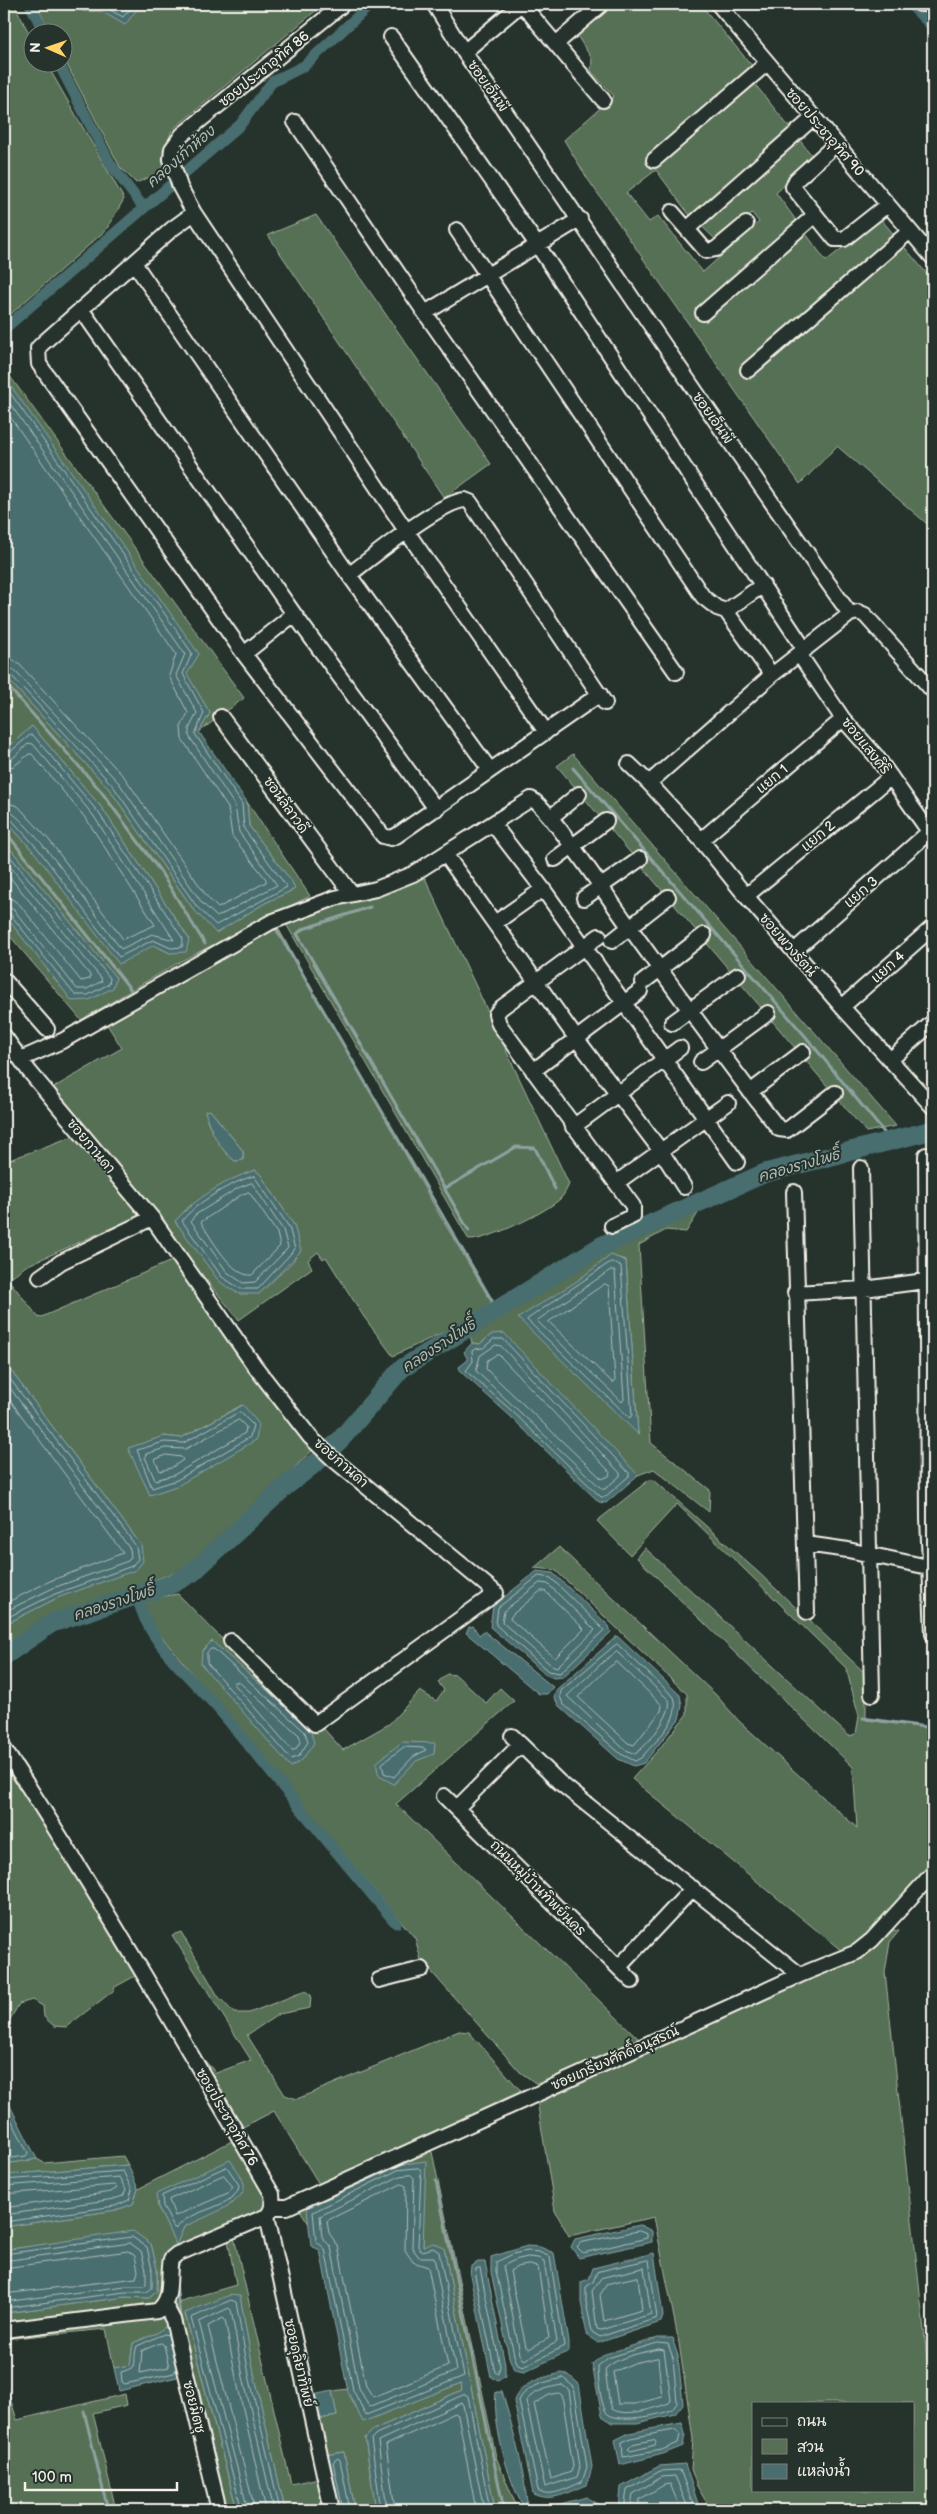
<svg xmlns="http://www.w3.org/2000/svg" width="937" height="2514" viewBox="0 0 937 2514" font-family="'Balsamiq Sans','Playpen Sans Thai',sans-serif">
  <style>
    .green { fill: #566f55; stroke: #a5b09e; fill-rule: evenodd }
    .water { fill: #4a6e70; stroke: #8ea2a0 }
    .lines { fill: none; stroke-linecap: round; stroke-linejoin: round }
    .shore { stroke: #b0bdb8; stroke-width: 1 }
    .stream { stroke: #8ea2a0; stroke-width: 3 }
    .canal { stroke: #4a6e70; stroke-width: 11 }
    .river { stroke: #4a6e70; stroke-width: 19 }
    .minor-casing { stroke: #f4f1e8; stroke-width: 18 }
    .minor { stroke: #26332d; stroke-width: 14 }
    .labels { text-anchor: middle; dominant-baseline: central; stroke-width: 4; stroke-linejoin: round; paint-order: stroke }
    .street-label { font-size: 14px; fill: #f4f1e8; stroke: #26332d }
    .water-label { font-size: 15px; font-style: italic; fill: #b0bdb8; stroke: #26332d }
  </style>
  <rect width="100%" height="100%" fill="#26332d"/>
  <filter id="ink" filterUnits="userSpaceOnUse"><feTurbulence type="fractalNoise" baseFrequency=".02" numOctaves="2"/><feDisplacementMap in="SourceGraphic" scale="10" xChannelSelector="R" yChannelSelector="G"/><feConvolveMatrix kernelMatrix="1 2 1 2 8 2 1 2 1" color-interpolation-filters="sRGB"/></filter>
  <g filter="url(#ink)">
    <path class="green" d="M4,4H14L32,39V62L46,63L124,199L106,230L4,320Z
      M36,4H79L82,11H101L125,24L141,4H324L172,130L162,159L164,171L136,183L120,167L63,57L62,32H50Z
      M610,4H700L753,67L746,73L814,158L776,193L826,261L880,218L933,281V529L837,446L800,484L587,178L564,140L614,96L591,71L592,59L576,34ZM656,170L688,213L717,241L752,213L759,222L703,272L658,216L649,222L626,193Z
      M316,215L491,464L444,498L268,235Z
      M4,368L244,698L199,732L210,713L4,376Z
      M4,675L110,790L194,910L216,932L265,903L295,889L292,882L249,826L247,802L310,896L181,961L81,1020L4,929V914L72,1000L116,978L4,841V819L35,853L154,945L170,953L189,939L102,808L32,726L4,751Z
      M573,754L896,1126L866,1132L557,766Z
      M425,878L569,1184C567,1189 564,1195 561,1198C549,1211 487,1241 469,1240L286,924L339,900Z
      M278,928L439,1214L491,1301L486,1312L393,1356L364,1317L326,1257L323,1259L318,1252L308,1260L312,1268L239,1320L51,1089L122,1048L106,1023ZM210,1110L243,1151V1160L235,1161C221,1151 214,1135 207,1120ZM255,1170L260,1174L294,1225V1260L259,1294L190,1239L175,1222L188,1207Z
      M76,1135L116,1182L140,1215L26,1266L8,1279L39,1318L176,1259L315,1448L190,1567L51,1618L4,1650V1625L57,1598L141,1545L11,1371L4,1365V1162ZM242,1405L150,1495L164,1436L181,1438Z
      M702,1207L686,1232L666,1230L639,1245L651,1443L710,1490L709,1512L654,1469L638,1475L492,1334L480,1344L472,1343L470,1335L604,1250ZM611,1256L626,1260L638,1434L577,1281Z
      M649,1480H654L758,1572L866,1674V1720L933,1729V1860L870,1935L842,1951L632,1779L659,1749L687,1714V1694L555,1570L534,1568L559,1547L716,1695L739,1721L857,1828L853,1767L637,1558L645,1548L849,1736L856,1734L859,1716L846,1668L677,1504L630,1555L597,1521Z
      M178,1594L271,1689L323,1728L343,1750L389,1724L420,1691L436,1701L444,1690L438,1682L447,1674L456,1675L486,1703L500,1688L514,1701L396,1804L640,2040L537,2084L520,2072L421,1960L415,1938L154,1628L142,1607L147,1599Z
      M4,1760L77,1873L135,1976L115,1987L113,1991L66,2027L54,2026L44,2017L43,2006L32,2000L19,2004L5,2028L4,2037Z
      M893,1930L899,1931L890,1942L885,1972L933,2413V2474H930L933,2510H711L697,2486L691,2469L693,2439L679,2343L654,2217L569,2236L555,2211L537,2100L557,2093L869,1951ZM753,2403H913V2490H753Z
      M181,1932L218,1996L234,2013H249L305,1991L311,1995L310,2008L279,2014L247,2035L285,2095L297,2099L459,2031L469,2032L521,2091L360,2169L319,2184L274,2111L241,2128L196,2051L216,2073L251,2060L172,1935Z
      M232,2141C242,2158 274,2192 264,2210L178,2248L166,2291L159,2305L4,2326V2313L126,2297L149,2298L157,2291V2269L151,2244L65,2242L4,2250V2227L116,2210L133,2204L138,2189ZM158,2207L198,2219L184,2227L176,2244Z
      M426,2150L432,2152L496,2457L518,2510H495L444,2248L423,2247V2215L416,2163L396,2165L382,2174L308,2208L309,2224L298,2207Z
      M123,2156L128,2165L4,2175V2164L37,2159L44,2163Z
      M233,2233L291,2484L319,2478L326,2510H285L254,2374L240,2297L185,2314L237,2510H221L174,2312V2303L236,2285L228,2240Z
      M163,2312L170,2323L158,2333L133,2343L130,2365L114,2368L106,2329L4,2339V2334Z
      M4,2379L17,2420L125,2394L127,2405L93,2413L116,2510H4Z
      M461,2383L462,2390L373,2430L365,2438L376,2510H355L344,2452L326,2455L318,2419L337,2416L332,2391L348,2389L363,2421Z"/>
    <path class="water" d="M79,4H141L125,25L101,11H82Z
      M4,376L199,654L187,674L210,713L199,732L247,802L249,826L292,882L295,889L265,903L216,933L194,910L110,790L4,675Z
      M32,726L102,808L189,939L186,952L170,953L154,945L119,964L35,853L4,819V751Z
      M4,841L116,978L113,988L89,1000L72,1001L4,914Z
      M210,1110L243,1151V1160L235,1161C220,1150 209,1129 205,1111Z
      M255,1170L260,1174L294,1225L301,1251L259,1294H240L228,1288L218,1280L175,1221C196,1198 225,1180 255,1170Z
      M611,1255L626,1261L638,1434L518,1318L577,1281Z
      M504,1333L638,1475L606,1503L599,1502L509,1415L461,1372L459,1367L468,1360L464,1352L472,1343L480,1344L492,1334Z
      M4,1365L11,1371L141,1545L143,1561L136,1570L57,1598L4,1625Z
      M243,1405L259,1424L256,1440L179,1485L150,1495L128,1448L164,1436L181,1438Z
      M537,1571L553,1573L609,1626L611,1632L563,1677L554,1678L546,1675L490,1627L493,1606Z
      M473,1626L479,1635L484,1631L553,1687L547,1694H539L466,1633L469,1627Z
      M617,1636L680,1695L682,1706L679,1719L644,1763L634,1766L618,1759L559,1706L554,1697L557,1689Z
      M212,1641L310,1729L314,1743L302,1760L291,1767L201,1664L202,1651Z
      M402,1742L435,1743L434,1754L416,1761L394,1784L379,1776L376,1763Z
      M4,2094L37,2159L4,2164Z
      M230,2160C235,2167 242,2176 244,2184C249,2203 198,2219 184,2227L176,2245L158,2207L156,2194Z
      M426,2161L423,2247L433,2243L444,2248L495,2510H376L365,2438L373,2430L462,2390L461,2383L363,2422L348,2392L320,2250L311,2246L307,2208L382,2174L397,2165Z
      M128,2165L138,2189L133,2204L116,2210L4,2227V2175Z
      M640,2225L652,2231V2242L579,2258L571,2247L575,2239Z
      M133,2231L151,2244L157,2269V2291L149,2298L126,2297L4,2313V2250Z
      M527,2246L540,2247L554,2253L569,2342V2351L524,2372L514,2370L509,2357L491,2272V2257Z
      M654,2253L663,2316L661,2322L598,2343L587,2335L581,2302V2282L589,2279L593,2268Z
      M478,2262H485L505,2365V2376L498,2381L491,2377L470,2275L471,2266Z
      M230,2295L240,2296L254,2374L285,2510H237L185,2313Z
      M170,2323L182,2373L177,2377L119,2391L114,2368L130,2365L133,2343L157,2333Z
      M658,2338H672L678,2356L683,2404L675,2414L637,2423H613L602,2416L592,2364L605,2354Z
      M562,2373L569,2375L579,2384L592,2467L587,2485C569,2492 552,2503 533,2494L514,2401C520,2382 544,2377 562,2373Z
      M332,2391L337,2416L318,2419L313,2395Z
      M496,2392H502C513,2428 523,2465 527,2502L523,2506C508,2481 492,2421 496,2392Z
      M682,2423L685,2434L683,2446L663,2454L620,2465L615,2440L629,2433Z
      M344,2452L355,2510H338L326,2455Z
      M685,2464L700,2510H619L621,2487L659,2466Z
      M587,2497L602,2507L603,2510H547L556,2505Z"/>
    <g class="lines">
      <path class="shore" d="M84,4L103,6L123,17L135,4
        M4,384L192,653L183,674L204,713L195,734L242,804L244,829L287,887L216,925L197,907L113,786L10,674L4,672
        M4,395L185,654L176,675L197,713L189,729V736L235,806L239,832L277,885L217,917L202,903L119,783L14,670L4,666
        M4,408L176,654L169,676L188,713L181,727L182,739L228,808L232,836L266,879V882L218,908L208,898L125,778L20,665L12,659L4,658
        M4,754L9,753L30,735H33L98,812L183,939L182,947L171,948L153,940L119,957L39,850L9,817L4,816
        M4,761L12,759L29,743L33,744L93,815L174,940L152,934L121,949C104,927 24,810 4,809
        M4,768L14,766L29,754H32L87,820L155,925L123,939L49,840L18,806L4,802
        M4,849L110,978L109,984L88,995H75L10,914L4,912
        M4,859L101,978L102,981L87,989H77L14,910L4,905
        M4,870L90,975V979L81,981L20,905L12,899L4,898
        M254,1176L289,1227L295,1249L258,1289H241L222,1277L182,1221C195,1203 233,1181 254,1176Z
        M252,1183L283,1230L288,1248L255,1282L243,1283L227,1272L191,1221L195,1215L238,1188Z
        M249,1192L277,1233L280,1246L252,1275C233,1278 210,1237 201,1222L241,1195Z
        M611,1262L621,1266L632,1415L630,1418L527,1320Z
        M611,1270L615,1271L624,1399L622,1402L537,1321Z
        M605,1284L609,1286L615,1380L613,1383L549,1322Z
        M494,1339H503L629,1473V1476L605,1497H601L512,1411L466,1371L473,1361L472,1351L475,1349L483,1348Z
        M496,1345L501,1346L620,1473V1476L605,1489H602L476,1371L480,1356Z
        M496,1355H499L610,1472L609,1476L602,1479L486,1369L487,1361Z
        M4,1371L136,1546L138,1559L132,1566L55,1594L4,1619
        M4,1380L130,1549L131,1557L128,1561L53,1588L4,1612
        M4,1392L123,1553L50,1581L4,1604
        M240,1412L253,1425L250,1437L177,1480L152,1488L137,1450L164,1442L183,1443Z
        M239,1420L246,1427L245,1433L174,1475L155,1480L145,1457L146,1454L165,1448L185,1449Z
        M166,1455L181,1457L183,1460L171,1468L160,1471L155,1460Z
        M539,1576L551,1578L604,1630L560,1673L548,1671L496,1625L498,1608Z
        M540,1583L548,1584L595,1630L557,1667L551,1665L502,1622L504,1611Z
        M541,1591H545L584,1629L555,1658L510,1619L512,1615Z
        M617,1644L674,1697C682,1720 654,1742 641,1758L635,1761L621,1754L563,1704L560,1696L561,1691Z
        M211,1649H214L305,1732L308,1742L299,1756L291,1759L207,1663V1653Z
        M617,1652L669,1700C673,1714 647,1746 635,1754L624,1749L567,1696L603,1662Z
        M617,1662L662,1705L661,1711L634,1745L628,1743L578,1697L608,1668Z
        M235,1682H239L299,1735L301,1741L295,1750H292L235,1685Z
        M404,1747L424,1748L426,1750L413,1757L394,1777L384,1773L382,1764Z
        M4,2105L28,2153L26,2156L4,2159
        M227,2167L239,2185C238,2208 188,2209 177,2228H174L163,2206L162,2196Z
        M418,2168L421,2170L418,2247L423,2251L433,2248L439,2252L464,2376L366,2415L353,2390L325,2249L316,2241L313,2212L398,2170Z
        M224,2175L233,2187L228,2193L175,2216L169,2200Z
        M411,2175L414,2178L412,2248L419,2257H434L456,2371L369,2407L359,2388L331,2247L322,2237L320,2216L400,2176Z
        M4,2180L123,2171L132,2190L129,2200L115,2206L4,2222
        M402,2184L406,2186L405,2250L413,2262L428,2267L448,2366L373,2397L366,2386L338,2246L329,2233L327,2221Z
        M4,2186L119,2177L126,2190L123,2196L114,2199L4,2215
        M4,2194L114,2185L117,2188L111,2192L4,2208
        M639,2231L647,2234V2238L583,2253L577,2247L580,2243Z
        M528,2251L539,2252L550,2257L564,2346L523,2367L518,2365L514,2355L496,2271V2262L513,2254Z
        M4,2254L132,2237L147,2247L152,2270V2288L147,2292H125L4,2308
        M528,2257L538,2258L544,2261L557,2342L524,2360L520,2354L503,2266L515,2260Z
        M649,2260L657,2318L600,2337L592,2332L586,2302V2287L593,2282L597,2272Z
        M4,2261L130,2243L141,2251L146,2270V2284L144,2286H125L4,2302
        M529,2265L538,2267L549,2338L529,2349L526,2347L510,2271L517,2267Z
        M4,2268L128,2251L135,2256L138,2271L136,2278L4,2294
        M480,2268L500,2366L498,2374L495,2372L475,2276L476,2269Z
        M644,2268L651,2314L601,2330L597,2329L592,2291L601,2278Z
        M638,2277L642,2310L604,2321L600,2295L607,2284Z
        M161,2343L164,2345L169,2367L140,2373L142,2351Z
        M658,2343L668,2344L673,2358L677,2403C677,2403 673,2409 672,2409C662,2416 613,2424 606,2412C600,2401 598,2379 598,2366L608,2358Z
        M659,2349L664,2350L671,2400L669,2403C656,2408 626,2418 612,2409L609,2399L605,2369C619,2356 641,2353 659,2349Z
        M658,2358L662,2397L635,2404H618L613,2372L634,2363Z
        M175,2361L168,2335L164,2334L137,2346C131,2363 142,2366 121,2372L122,2382L125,2384L174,2373L176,2369
        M563,2378L574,2387L587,2467L582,2482C569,2487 550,2499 538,2490L519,2401C524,2386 549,2381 563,2378Z
        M562,2385L569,2390L580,2467L577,2477L545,2487L526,2401C533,2391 550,2387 562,2385Z
        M559,2393L562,2395L573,2466L571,2472L551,2479L534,2404L549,2395Z
        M676,2430L680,2435L678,2443L662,2450L623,2457L622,2442L631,2438Z
        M654,2440L656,2442L655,2445L631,2451L628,2449L633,2444Z
        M242,2510L191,2318L231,2300L236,2302L249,2375L280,2510
        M248,2510L199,2322L229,2308L231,2310L243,2377L274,2510
        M255,2510L208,2326L223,2318L225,2320L236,2378L266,2510
        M343,2510L333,2462L338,2458L340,2460L350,2510
        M381,2510L371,2439L376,2434L465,2394L468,2396L490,2510
        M387,2510L378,2441L461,2403L463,2405L484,2510
        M395,2510L386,2445L455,2413L458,2415L476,2510
        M624,2510L627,2490L660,2471L680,2470L695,2510
        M630,2510L633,2494L662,2477L675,2476L689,2510
        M637,2510L640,2499L664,2485L670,2484L681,2510"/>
      <path class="stream" d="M4,682L100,790L160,871L205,944
        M573,768L806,1037L891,1141
        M4,830L131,990
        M370,907L303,929L297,934L469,1231
        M275,927L498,1311
        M444,1189L516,1147L535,1148L555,1189
        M863,1718L933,1728
        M436,2181L504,2510
        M181,2258C172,2275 178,2297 180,2316L227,2510
        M84,2411L108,2510
        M4,2490L9,2510"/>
      <path class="canal" d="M30,4L44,32
        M910,4L933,27
        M58,62L111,165L144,208
        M4,329L240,125L272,82L304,66L371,4
        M137,1595C146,1643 192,1677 222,1713C280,1783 337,1854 396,1923"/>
      <path class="river" d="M4,1656L52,1623L172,1584L192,1573L286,1486L319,1460L341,1439L401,1369L601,1246L765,1173L933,1130"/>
      <defs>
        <path id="minor" d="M343,4L182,135L172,149L171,159L180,187L194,213L407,532L546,732
          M434,4L464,52
          M521,4L464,52C594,239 718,429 850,614
          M522,4L603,100
          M718,4L933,258
          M920,4H933
          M391,37L538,246L805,650
          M557,43L602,4
          M295,122L425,313L676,672
          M836,144L796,180L793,187L835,239H844L887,205
          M654,160L766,64
          M672,212L706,251L716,249L746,224
          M194,213L172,229L43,343L38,348L39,364L244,654L383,836L391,838L396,836L600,694
          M687,229L813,118
          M457,230L703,597L717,608L726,611
          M134,263L349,575L490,770
          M81,309L294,614L436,809
          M425,313L580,219
          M703,313L815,215
          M748,370L910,231
          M349,575C371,558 441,501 465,500L470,502L605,703
          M763,585L726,611L772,675
          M244,654L294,614
          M799,654L843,719L876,756L933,837
          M221,717L351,893
          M629,764L649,783L701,840L746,896L842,1007L933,1107
          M649,783L772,675L850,614L858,612L865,615L933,691
          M550,818L579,794
          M493,824L543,889L737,1162
          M701,840L843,719
          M446,855L576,1038L661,1151L684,1187
          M555,859L606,821
          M746,896L891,777
          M584,898L640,859
          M495,923L543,889
          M599,936L501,1008L496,1014L499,1024L633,1206V1216L612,1226
          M612,941L668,897
          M794,951L929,832
          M4,980L47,1029
          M643,982L704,935
          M842,1007L933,927
          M672,1023L738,975
          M4,1036L29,1071L152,1218L254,1365L310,1437L333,1459L496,1593L315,1724L231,1641
          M21,1059L62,1041L271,922L335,898L376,889L413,874L531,799C548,805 614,907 630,928C679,995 727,1063 779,1129L787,1130L835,1093
          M890,1060L933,1022
          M701,1062L768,1013
          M533,1071L640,991
          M750,1092L803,1052
          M573,1127L680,1048
          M926,1155L928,1518L933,1634
          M861,1168L872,1694
          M616,1183L728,1103
          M794,1192L807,1612
          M40,1277L61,1262L152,1218
          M795,1293L864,1289L933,1280
          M806,1544L848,1550L933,1568
          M512,1736L559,1782L800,1975
          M4,1749C99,1894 185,2044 272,2194C273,2203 273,2209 267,2216L177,2254L171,2259C167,2278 174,2299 157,2311L4,2330
          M444,1796L632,1981
          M457,1808L520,1745
          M619,1967L693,1888
          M379,1980L422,1969
          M272,2207H287L800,1975L857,1952L872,1940L933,1873
          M267,2216L332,2510
          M165,2305L173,2320L219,2510"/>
      </defs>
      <use href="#minor" class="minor-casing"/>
      <use href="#minor" class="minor"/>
    </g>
  </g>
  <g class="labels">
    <g class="street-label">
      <text transform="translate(264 69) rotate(-39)">ซอยประชาอุทิศ 86</text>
      <text transform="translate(488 86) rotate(55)">ซอยเอ็นพี</text>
      <text transform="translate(825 132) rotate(49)">ซอยประชาอุทิศ 90</text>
      <text transform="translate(713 418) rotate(55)">ซอยเอ็นพี</text>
      <text transform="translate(866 746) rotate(51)">ซอยแสงศิริ</text>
      <text transform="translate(772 779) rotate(-40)">แยก 1</text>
      <text transform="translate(286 805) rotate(54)">ซอนลีลาวดี</text>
      <text transform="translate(818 836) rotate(-40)">แยก 2</text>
      <text transform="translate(861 892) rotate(-41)">แยก 3</text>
      <text transform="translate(788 945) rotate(49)">ซอยพวงรัตน์</text>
      <text transform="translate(888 967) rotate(-42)">แยก 4</text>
      <text transform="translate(91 1146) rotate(50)">ซอยกานดา</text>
      <text transform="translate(341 1463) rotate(41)">ซอยกานดา</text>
      <text transform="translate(538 1888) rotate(45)">ถนนหมู่บ้านทิพย์นคร</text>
      <text transform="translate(615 2058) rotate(-24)">ซอยเกรียงศักดิ์อนุสรณ์</text>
      <text transform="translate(227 2117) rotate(60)">ซอยประชาอุทิศ 76</text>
      <text transform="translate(299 2363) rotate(77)">ซอยดุลิยาทิพย์</text>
      <text transform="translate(194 2407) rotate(76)">ซอยมิตซุ</text>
    </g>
    <g class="water-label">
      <text transform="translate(181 157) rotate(-41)">คลองเก้าห้อง</text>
      <text transform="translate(799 1166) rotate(-16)">คลองรางโพธิ์</text>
      <text transform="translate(439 1346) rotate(-33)">คลองรางโพธิ์</text>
      <text transform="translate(114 1603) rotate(-18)">คลองรางโพธิ์</text>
    </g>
  </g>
  <rect width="937" height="2514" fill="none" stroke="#26332d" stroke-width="20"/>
  <rect x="10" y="10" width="917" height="2494" fill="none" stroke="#f4f1e8" stroke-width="2" filter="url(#ink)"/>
  <rect x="752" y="2402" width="162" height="90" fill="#26332d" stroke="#787f78"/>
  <rect x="762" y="2418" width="25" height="8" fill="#26332d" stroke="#787f78"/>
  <text x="797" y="2426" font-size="15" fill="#f4f1e8">ถนน</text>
  <rect x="762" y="2439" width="25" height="15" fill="#566f55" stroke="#787f78"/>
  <text x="797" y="2452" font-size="15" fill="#f4f1e8">สวน</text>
  <rect x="762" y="2464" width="25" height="15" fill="#4a6e70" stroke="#787f78"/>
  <text x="797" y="2476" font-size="15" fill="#f4f1e8">แหล่งน้ำ</text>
  <g transform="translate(48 48) rotate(272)"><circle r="24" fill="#26332d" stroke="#787f78"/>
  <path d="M0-4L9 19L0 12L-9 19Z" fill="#ffd166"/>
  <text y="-8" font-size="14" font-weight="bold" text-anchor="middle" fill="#f4f1e8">N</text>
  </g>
  <path d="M25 2482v8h152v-8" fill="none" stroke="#f4f1e8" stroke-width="2.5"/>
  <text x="32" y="2482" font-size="15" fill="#f4f1e8" stroke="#26332d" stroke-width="4" paint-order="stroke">100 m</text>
</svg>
